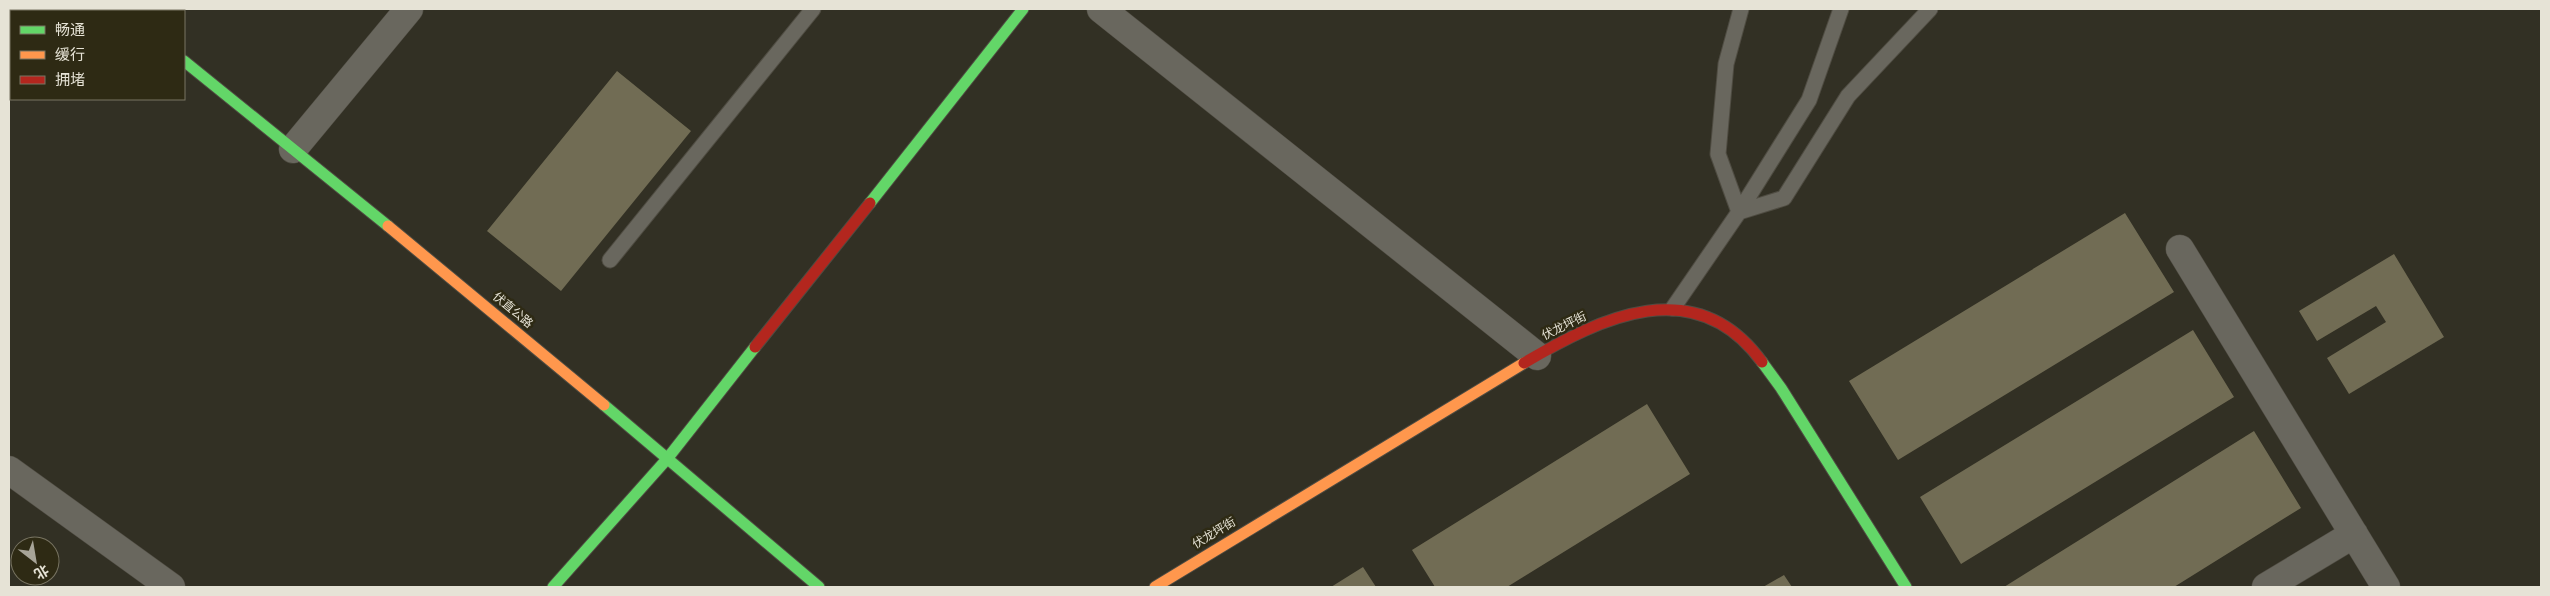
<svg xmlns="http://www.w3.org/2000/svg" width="2550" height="596" viewBox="0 0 2550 596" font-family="Rubik,'Noto Sans SC',sans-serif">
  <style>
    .building { fill: #716c54 }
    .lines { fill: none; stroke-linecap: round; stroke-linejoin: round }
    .lane-casing { stroke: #4f4c42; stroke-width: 17 }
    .street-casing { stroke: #4f4c42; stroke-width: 29 }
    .fast-casing { stroke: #4f4c42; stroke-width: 13 }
    .slow-casing { stroke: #4f4c42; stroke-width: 13 }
    .jam-casing { stroke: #4f4c42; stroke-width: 13 }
    .lane { stroke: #69675e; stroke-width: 15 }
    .street { stroke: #69675e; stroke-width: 28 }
    .fast { stroke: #63d668; stroke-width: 11 }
    .slow { stroke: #ff974d; stroke-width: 11 }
    .jam { stroke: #b3261e; stroke-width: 11 }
    .labels { text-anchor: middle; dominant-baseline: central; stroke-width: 5; stroke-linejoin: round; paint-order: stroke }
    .street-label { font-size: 12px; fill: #e6e3d6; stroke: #2e2a14 }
  </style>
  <rect width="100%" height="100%" fill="#323024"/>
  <path class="building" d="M617,71L691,131L561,291L487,231Z
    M2125,213L2174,292L1898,460L1849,381Z
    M2394,254L2444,337L2349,394L2327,358L2386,322L2376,306L2317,341L2299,311Z
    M2193,330L2234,397L1961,564L1920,497Z
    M1647,404L1690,474L1507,587H1435L1412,550Z
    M2254,431L2301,508L2174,587H2004Z
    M1363,567L1376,587H1331Z
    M1784,575L1792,587H1763Z"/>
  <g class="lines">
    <defs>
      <path id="lane" d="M1741,9L1726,64L1718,154L1739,212L1784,198L1848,96L1930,9
        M610,260L813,9
        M1673,308L1739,212L1809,100L1841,9"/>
      <path id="street" d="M1101,9L1537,356
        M293,149L409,9
        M2180,249L2386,587
        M9,470L171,587
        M2266,587L2354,534"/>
      <path id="fast" d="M184,61L388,226
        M870,203L1023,9
        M1762,362L1781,388L1906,587
        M604,405L819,587
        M553,587L667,459L755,347"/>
      <path id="slow" d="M120,9L123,11
        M388,226L604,405
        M1155,587L1524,363"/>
      <path id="jam" d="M755,347L870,203
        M1524,363C1601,317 1696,271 1762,362"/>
    </defs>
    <use href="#lane" class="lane-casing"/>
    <use href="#street" class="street-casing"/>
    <use href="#fast" class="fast-casing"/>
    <use href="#slow" class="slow-casing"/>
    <use href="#jam" class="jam-casing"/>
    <use href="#lane" class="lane"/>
    <use href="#street" class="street"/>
    <use href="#fast" class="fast"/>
    <use href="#slow" class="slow"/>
    <use href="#jam" class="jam"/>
  </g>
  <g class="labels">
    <g class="street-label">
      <text transform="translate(513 310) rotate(40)">伏直公路</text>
      <text transform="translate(1564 326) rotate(-26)">伏龙坪街</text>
      <text transform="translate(1214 533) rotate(-31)">伏龙坪街</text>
    </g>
  </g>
  <rect width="2550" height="596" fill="none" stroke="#e6e3d6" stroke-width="20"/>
  <rect x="10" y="10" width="175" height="90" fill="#2e2a14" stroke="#787462"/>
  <rect x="20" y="26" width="25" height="8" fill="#63d668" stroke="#787462"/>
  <text x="55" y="35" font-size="15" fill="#e6e3d6">畅通</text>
  <rect x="20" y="51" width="25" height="8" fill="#ff974d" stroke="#787462"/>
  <text x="55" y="60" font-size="15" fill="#e6e3d6">缓行</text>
  <rect x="20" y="76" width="25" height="8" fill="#b3261e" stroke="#787462"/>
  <text x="55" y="85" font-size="15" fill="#e6e3d6">拥堵</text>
  <g transform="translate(35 561) rotate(149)"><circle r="24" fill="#2e2a14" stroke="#787462"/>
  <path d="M0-4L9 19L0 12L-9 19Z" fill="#a7a498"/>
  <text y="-8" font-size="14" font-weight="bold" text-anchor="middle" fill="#e6e3d6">北</text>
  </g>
</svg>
